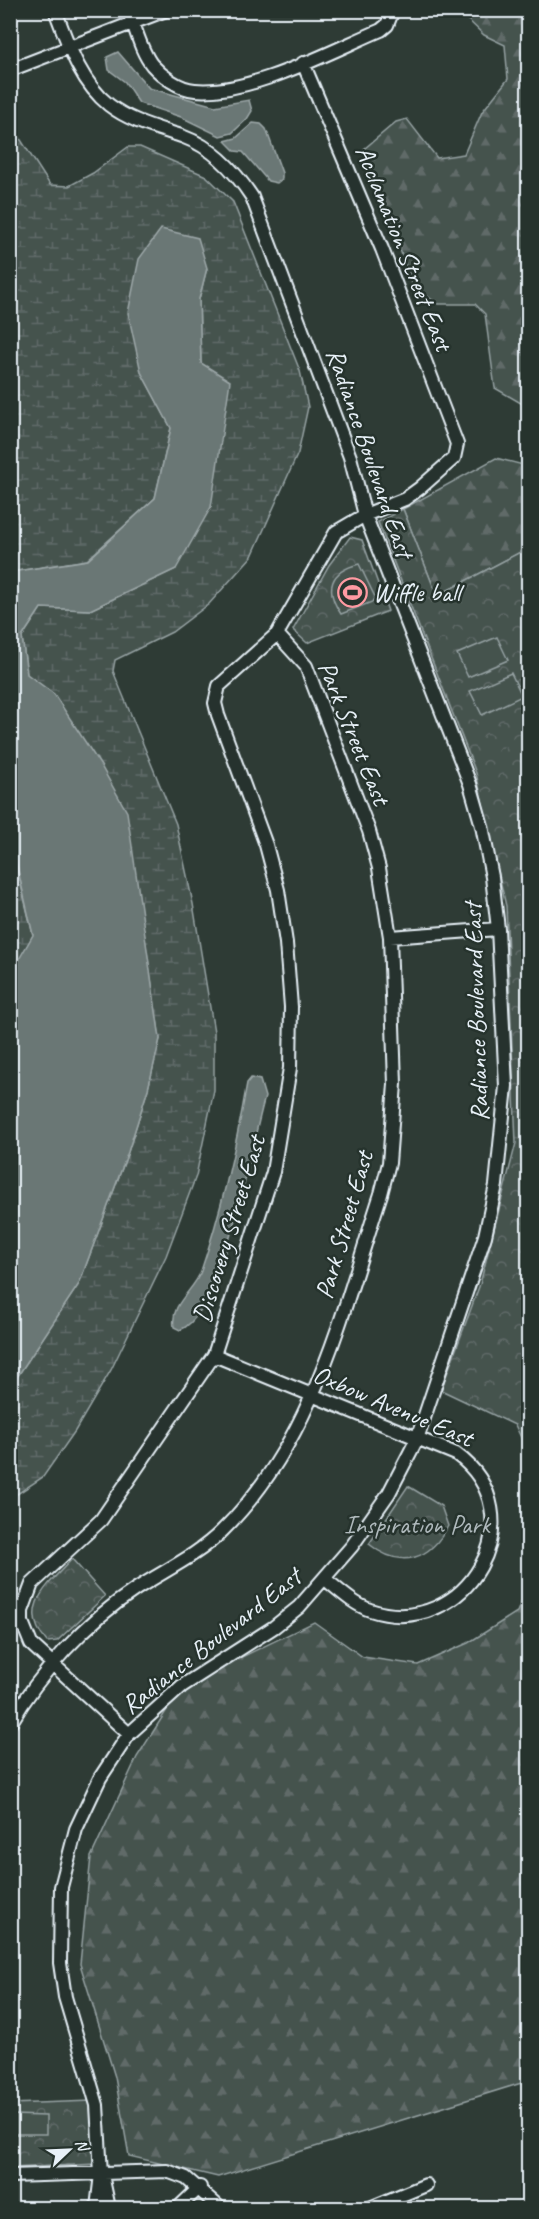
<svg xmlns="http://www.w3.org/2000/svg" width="539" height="2219" viewBox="0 0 539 2219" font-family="Caveat,sans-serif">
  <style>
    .forest { fill: url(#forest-firs); stroke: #96a2a3; stroke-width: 1.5 }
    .wetland { fill: url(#wetland-marsh); stroke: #96a2a3; stroke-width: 1.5 }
    .park { fill: url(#park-crowns); stroke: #96a2a3; stroke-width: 1.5 }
    .garden { fill: #45524e; stroke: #96a2a3; stroke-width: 1.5 }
    .water { fill: #6b7775; stroke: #9da8a9; stroke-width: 1.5 }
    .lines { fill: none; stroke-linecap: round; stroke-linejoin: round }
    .street-casing { stroke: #e8f1f8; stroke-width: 16 }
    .street { stroke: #26332d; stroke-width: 12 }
    .labels { text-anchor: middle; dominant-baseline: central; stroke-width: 5; stroke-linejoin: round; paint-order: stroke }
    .street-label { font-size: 26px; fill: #e8f1f8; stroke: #26332d }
    .poi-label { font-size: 26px; fill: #e8f1f8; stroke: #26332d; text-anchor: start }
    .park-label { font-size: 26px; fill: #afb9bc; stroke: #26332d }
  </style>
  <defs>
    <pattern id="forest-firs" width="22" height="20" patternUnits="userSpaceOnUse" patternTransform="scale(1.5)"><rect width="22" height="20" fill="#45524e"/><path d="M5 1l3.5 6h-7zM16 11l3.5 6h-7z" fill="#606b68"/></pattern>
    <pattern id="wetland-marsh" width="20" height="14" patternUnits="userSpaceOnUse" patternTransform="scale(1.5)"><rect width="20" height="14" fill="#45524e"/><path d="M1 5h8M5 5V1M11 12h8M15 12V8" fill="none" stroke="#606b68"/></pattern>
    <pattern id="park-crowns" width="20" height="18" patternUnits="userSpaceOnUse" patternTransform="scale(1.5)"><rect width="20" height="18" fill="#45524e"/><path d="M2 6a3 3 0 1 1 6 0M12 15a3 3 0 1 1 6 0" fill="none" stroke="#606b68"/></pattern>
  </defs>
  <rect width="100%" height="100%" fill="#2e3b35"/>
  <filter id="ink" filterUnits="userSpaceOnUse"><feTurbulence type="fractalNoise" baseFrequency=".0167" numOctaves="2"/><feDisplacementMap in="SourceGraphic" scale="12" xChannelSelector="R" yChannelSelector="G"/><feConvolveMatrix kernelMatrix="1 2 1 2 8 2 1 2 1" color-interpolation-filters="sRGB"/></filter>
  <g filter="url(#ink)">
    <path class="forest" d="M465,11H528V420L526,406L495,388L485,314L475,304H438L413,286L364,149L396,122L407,119L437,158L464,154L482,112L508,79L505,45L484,35L466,18Z
      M496,458L523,465L528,459V548L437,596L403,509Z
      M528,1585V2081L218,2177L129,2156L115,2077L80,1964L91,1857L137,1757L182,1686L314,1622L363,1657L418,1665L468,1643L517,1612Z"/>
    <path class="wetland" d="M10,123L50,185L69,186L93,173L128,147H140L206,176L233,202L300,371L308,407L298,453L252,556L209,604L172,632L115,660L113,671L176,824L193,904L214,1032V1090L196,1176L166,1256L111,1370L75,1431L43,1477L11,1498V1386L79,1284L128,1152L148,1089L160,1039L134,865L54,695L27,675L22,637L41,608L90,610L176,569L201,363L199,299L207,268L141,372L171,428L155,498L87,560L11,572Z
      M10,840L33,935L11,975H10Z"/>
    <path class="park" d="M403,509L437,596L528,548V1452L515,1425L441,1390L480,1284L516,1143L506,906L476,773L378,522Z
      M350,537L362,540L388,611L307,643L293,630L329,565Z
      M408,1486L441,1506L448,1526C430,1560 401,1570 369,1544Z
      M72,1559L105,1596L57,1641L47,1642C17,1608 48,1585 72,1559Z
      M92,2101L98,2164L11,2168L10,2104Z"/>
    <path class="garden" d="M359,564L375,597L372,602L341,614C324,589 330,571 359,564Z
      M497,637L508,660L468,677L457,654Z
      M511,673L522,696L482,715L470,691Z
      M12,2115L46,2116V2134H12Z"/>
    <path class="water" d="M118,52L149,88L215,106L249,100L252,111L247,119L232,133L220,136L181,117L139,103L125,82L109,70L107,57Z
      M253,123L261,124L266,129L282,173V179L277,183L268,181L243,152L235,151L225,141L236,138Z
      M161,229L198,238L207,268L199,299L201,363L230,381L211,507L176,569L90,610L41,608L22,637L27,674L54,694L101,766L127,812L160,1039L148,1089L128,1152L79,1284L11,1386L10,975L33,935L11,840V572L88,560L155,498L171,428L141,372L128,313L139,259Z
      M251,1078L260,1080L265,1097C251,1143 224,1313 180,1330L174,1327C170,1303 194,1291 201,1271C222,1209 236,1147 247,1083Z"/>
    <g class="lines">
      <defs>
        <path id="street" d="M55,10C68,44 80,82 109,105C131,122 158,128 184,137C214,148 235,171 252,197L350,457L365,515L470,784L482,826L492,877L498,929L506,1086L496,1185L485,1236L417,1439L389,1493L352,1546L299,1607L274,1627L182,1686L129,1734L100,1778L76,1829L61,1887L60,1963L65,1997L97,2105L101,2174L97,2208
          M128,10C136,28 140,50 152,65C162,76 179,89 195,90C250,95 329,52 381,30L387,25L393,10
          M10,70L166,10
          M390,937L498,929
          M214,1355L456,1454C539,1514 467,1642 370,1610C353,1604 339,1590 325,1579
          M10,1724C39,1673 87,1621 136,1589C165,1570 197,1556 222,1531C314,1441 342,1312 381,1194L389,1163L395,1084L390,937L379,868L369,831L306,666L277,634
          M129,1734L31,1644L22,1622V1611L32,1584L101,1520L214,1355L273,1172L290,1068L291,1007L286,943L278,890L266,845L218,715L215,703L219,686L277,634L336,532L365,515L405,499L420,488L454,458L457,444L382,249L303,63
          M102,2175L109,2208
          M10,2176L167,2171L186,2178L220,2208
          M178,2208L200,2187
          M370,2208L426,2185"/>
      </defs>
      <use href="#street" class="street-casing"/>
      <use href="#street" class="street"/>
    </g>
  </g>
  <defs>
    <symbol id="stadium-ring" viewBox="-11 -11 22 22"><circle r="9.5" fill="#26332d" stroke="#ff9aa2" stroke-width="1.5"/><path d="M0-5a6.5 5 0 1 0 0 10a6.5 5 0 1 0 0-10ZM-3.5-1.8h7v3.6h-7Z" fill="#ff9aa2"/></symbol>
  </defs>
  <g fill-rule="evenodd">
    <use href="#stadium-ring" x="336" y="576" width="33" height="33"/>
  </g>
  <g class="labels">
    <g class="street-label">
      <text transform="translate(404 248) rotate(68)">Acclamation Street East</text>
      <text transform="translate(370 453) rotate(71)">Radiance Boulevard East</text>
      <text transform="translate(354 733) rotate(68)">Park Street East</text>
      <text transform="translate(476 1012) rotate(-92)">Radiance Boulevard East</text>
      <text transform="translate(344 1225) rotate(-74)">Park Street East</text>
      <text transform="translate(229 1229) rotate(-73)">Discovery Street East</text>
      <text transform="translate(393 1406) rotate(23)">Oxbow Avenue East</text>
      <text transform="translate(211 1641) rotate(-38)">Radiance Boulevard East</text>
    </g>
    <g class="poi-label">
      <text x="373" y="592">Wiffle ball</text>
    </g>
    <g class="park-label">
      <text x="417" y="1524">Inspiration Park</text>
    </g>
  </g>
  <rect width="539" height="2219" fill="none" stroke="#26332d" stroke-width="36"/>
  <rect x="18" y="18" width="503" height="2183" fill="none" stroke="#e8f1f8" stroke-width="2" filter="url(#ink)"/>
  <g transform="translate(69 2150) rotate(67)" stroke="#26332d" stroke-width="4.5" paint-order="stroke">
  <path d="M0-4.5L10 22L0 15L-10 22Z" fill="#e8f1f8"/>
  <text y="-9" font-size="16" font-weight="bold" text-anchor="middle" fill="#e8f1f8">N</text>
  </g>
</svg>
